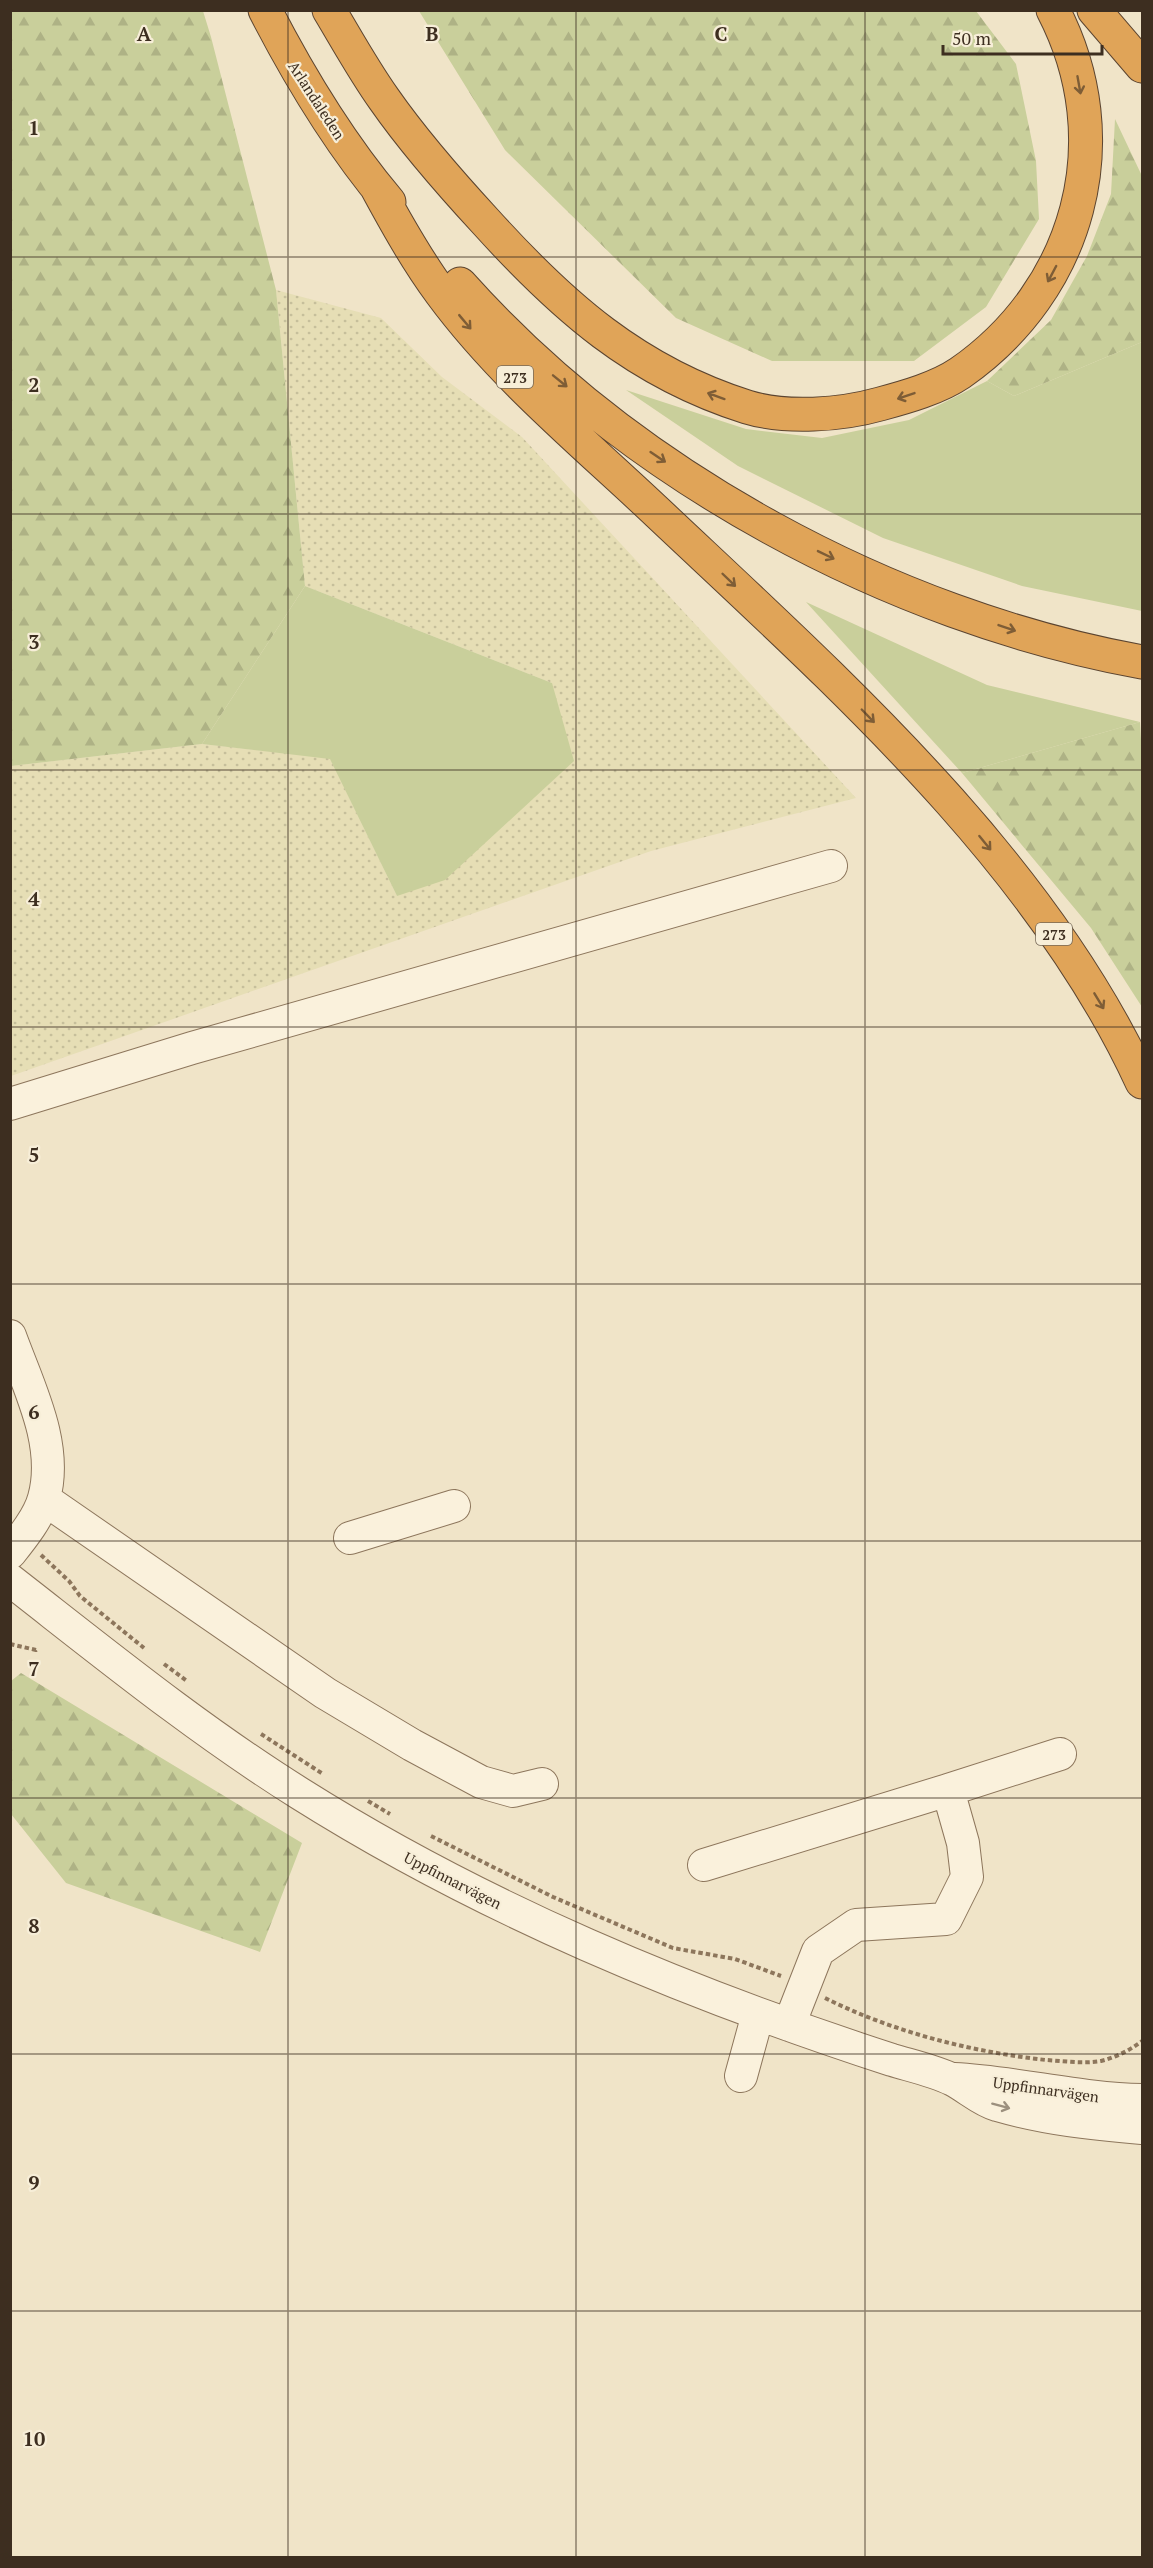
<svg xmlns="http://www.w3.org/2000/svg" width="1153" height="2568" viewBox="0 0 1153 2568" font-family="'PT Serif',serif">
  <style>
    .farmland { fill: url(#farmland-dots) }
    .grass { fill: #c9cf9b }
    .forest { fill: url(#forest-firs) }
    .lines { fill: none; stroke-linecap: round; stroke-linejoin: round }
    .minor-casing { stroke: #8d765c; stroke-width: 34 }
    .highway-casing { stroke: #5b4430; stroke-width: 35 }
    .path { stroke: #8d765c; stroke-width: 4; stroke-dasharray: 4.5 3; stroke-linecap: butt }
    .minor { stroke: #faf1dc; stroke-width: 32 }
    .highway { stroke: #e0a458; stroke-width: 33 }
    .oneway { stroke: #7e5d36 }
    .oneway2 { stroke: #9c907e }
    .grid { fill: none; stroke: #3d2e20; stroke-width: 1.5; stroke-opacity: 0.55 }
    .labels { text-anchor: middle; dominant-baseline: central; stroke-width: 4.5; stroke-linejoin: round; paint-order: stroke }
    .shield { fill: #f7eed8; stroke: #756857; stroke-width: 1.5 }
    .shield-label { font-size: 14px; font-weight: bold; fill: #3d2e20 }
    .street-label { font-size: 15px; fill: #3d2e20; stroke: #f7eed8 }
    .grid-label { font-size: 20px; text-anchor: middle; font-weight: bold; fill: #3d2e20; stroke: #f7eed8; stroke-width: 4.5; stroke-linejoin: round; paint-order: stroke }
  </style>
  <defs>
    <pattern id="farmland-dots" width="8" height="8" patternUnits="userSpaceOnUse" patternTransform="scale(1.5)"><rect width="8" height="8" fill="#e6deb5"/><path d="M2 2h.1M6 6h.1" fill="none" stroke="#c6bf9b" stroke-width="1.8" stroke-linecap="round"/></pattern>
    <pattern id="forest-firs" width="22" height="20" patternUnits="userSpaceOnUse" patternTransform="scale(1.5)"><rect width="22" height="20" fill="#c9cf9b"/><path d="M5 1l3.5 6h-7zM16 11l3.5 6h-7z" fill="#aeb285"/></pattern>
  </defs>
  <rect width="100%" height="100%" fill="#f0e4c8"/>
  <path class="farmland" d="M276,290L381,318L442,377L522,437L856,798L651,851L11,1076L10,766L202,744L330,758L397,896L552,683L305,586Z"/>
  <path class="grass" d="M1142,342V611L1022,586L883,538L738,466L626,390L746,429L822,438L909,420L987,381L1014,396Z
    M305,586L552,683L574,761L445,880L397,896L330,759L202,744Z
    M806,602L987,685L1140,722L962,773Z"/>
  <path class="forest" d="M10,11H203L211,37L276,290L305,586L202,744L11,766Z
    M419,11H976L1016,64L1036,161L1039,219L986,307L914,361H772L676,318L505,150Z
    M1115,119L1142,176V342L1014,396L987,381L1051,320L1087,256L1111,194Z
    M1140,722L1142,757V1007L1091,928L962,773Z
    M21,1673L302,1843L260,1952L66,1883L11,1814V1681Z"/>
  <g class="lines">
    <defs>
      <path id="minor" d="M10,1104L192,1048L831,866
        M10,1336C28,1386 59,1444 44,1498C39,1517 22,1538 10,1553
        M44,1499L325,1693L412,1745L481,1782L513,1791L542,1784
        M350,1538L454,1506
        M10,1580C105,1654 197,1729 299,1793C483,1909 686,1993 892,2060C912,2066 935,2071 953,2080C968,2088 982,2101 997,2105C1045,2119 1093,2124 1142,2128
        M948,1790L1060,1754
        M704,1865L948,1790L963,1843L967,1877L946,1919L856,1925L818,1951L789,2025
        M741,2076L758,2014
        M954,2079C1017,2082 1079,2099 1142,2100"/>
      <path id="highway" d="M265,10C300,78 340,144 389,202
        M329,10C347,40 364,71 384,99C414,142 450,183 486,222C562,306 636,372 747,407C786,419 841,415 880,404C906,397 938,388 960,373C1079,290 1121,141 1053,10
        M1094,10L1142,66
        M376,186C396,223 416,259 441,293C502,376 584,443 658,513C834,679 1040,860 1142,1082
        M460,284C632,476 890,616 1142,662"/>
    </defs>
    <use href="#minor" class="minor-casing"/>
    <use href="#highway" class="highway-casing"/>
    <path class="path" d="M41,1555L69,1581L80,1596L144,1648
      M10,1644L36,1650L38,1648
      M164,1664L187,1681
      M261,1734L323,1774
      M368,1801L390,1814
      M431,1836L553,1897L673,1948L735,1959L781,1976
      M825,1998C893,2032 972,2052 1046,2060C1064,2061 1083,2064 1101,2061C1117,2057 1130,2050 1142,2041"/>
    <use href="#minor" class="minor"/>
    <use href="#highway" class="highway"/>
  </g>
  <defs><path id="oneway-shaft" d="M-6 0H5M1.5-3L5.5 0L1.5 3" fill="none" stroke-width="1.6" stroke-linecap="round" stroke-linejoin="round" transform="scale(1.5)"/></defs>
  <g class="oneway">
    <use href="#oneway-shaft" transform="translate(1079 85) rotate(80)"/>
    <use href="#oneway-shaft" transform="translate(1052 274) rotate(118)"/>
    <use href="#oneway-shaft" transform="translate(465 322) rotate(50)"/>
    <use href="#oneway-shaft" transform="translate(560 381) rotate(39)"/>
    <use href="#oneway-shaft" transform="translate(716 396) rotate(-160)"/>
    <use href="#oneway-shaft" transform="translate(906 396) rotate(161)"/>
    <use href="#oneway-shaft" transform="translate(658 457) rotate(34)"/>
    <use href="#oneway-shaft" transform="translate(826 555) rotate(26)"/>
    <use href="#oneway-shaft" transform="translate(729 580) rotate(44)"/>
    <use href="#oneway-shaft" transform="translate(1007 628) rotate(19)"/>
    <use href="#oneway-shaft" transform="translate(868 716) rotate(46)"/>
    <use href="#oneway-shaft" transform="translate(985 843) rotate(51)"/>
    <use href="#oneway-shaft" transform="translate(1099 1001) rotate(59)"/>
  </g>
  <use class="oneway2" href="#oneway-shaft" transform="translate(1001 2106) rotate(15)"/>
  <path class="grid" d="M288,10V2558M576,10V2558M865,10V2558M10,257H1142M10,514H1142M10,770H1142M10,1027H1142M10,1284H1142M10,1541H1142M10,1798H1142M10,2054H1142M10,2311H1142"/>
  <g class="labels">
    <g class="shield">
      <rect x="497" y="366" width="36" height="22" rx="4.5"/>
      <rect x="1036" y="923" width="36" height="22" rx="4.5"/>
    </g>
    <g class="shield-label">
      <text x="515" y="377">273</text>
      <text x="1054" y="934">273</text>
    </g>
    <g class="street-label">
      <text transform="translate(317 100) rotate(57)">Arlandaleden</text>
      <text transform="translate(453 1880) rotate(27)">Uppfinnarvägen</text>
      <text transform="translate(1046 2089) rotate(8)">Uppfinnarvägen</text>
    </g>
  </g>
  <g class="grid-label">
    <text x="144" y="41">A</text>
    <text x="432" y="41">B</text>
    <text x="721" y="41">C</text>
    <text x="34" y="135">1</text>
    <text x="34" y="392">2</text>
    <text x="34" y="649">3</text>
    <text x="34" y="906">4</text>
    <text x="34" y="1162">5</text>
    <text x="34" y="1419">6</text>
    <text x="34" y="1676">7</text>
    <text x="34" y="1933">8</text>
    <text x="34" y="2190">9</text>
    <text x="34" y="2446">10</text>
  </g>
  <rect width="1153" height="2568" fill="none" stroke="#3d2e20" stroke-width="24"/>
  <path d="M943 45v9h159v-9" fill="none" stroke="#3d2e20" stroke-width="3"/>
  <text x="952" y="45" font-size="18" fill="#3d2e20" stroke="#f7eed8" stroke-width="4.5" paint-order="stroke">50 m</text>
</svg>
